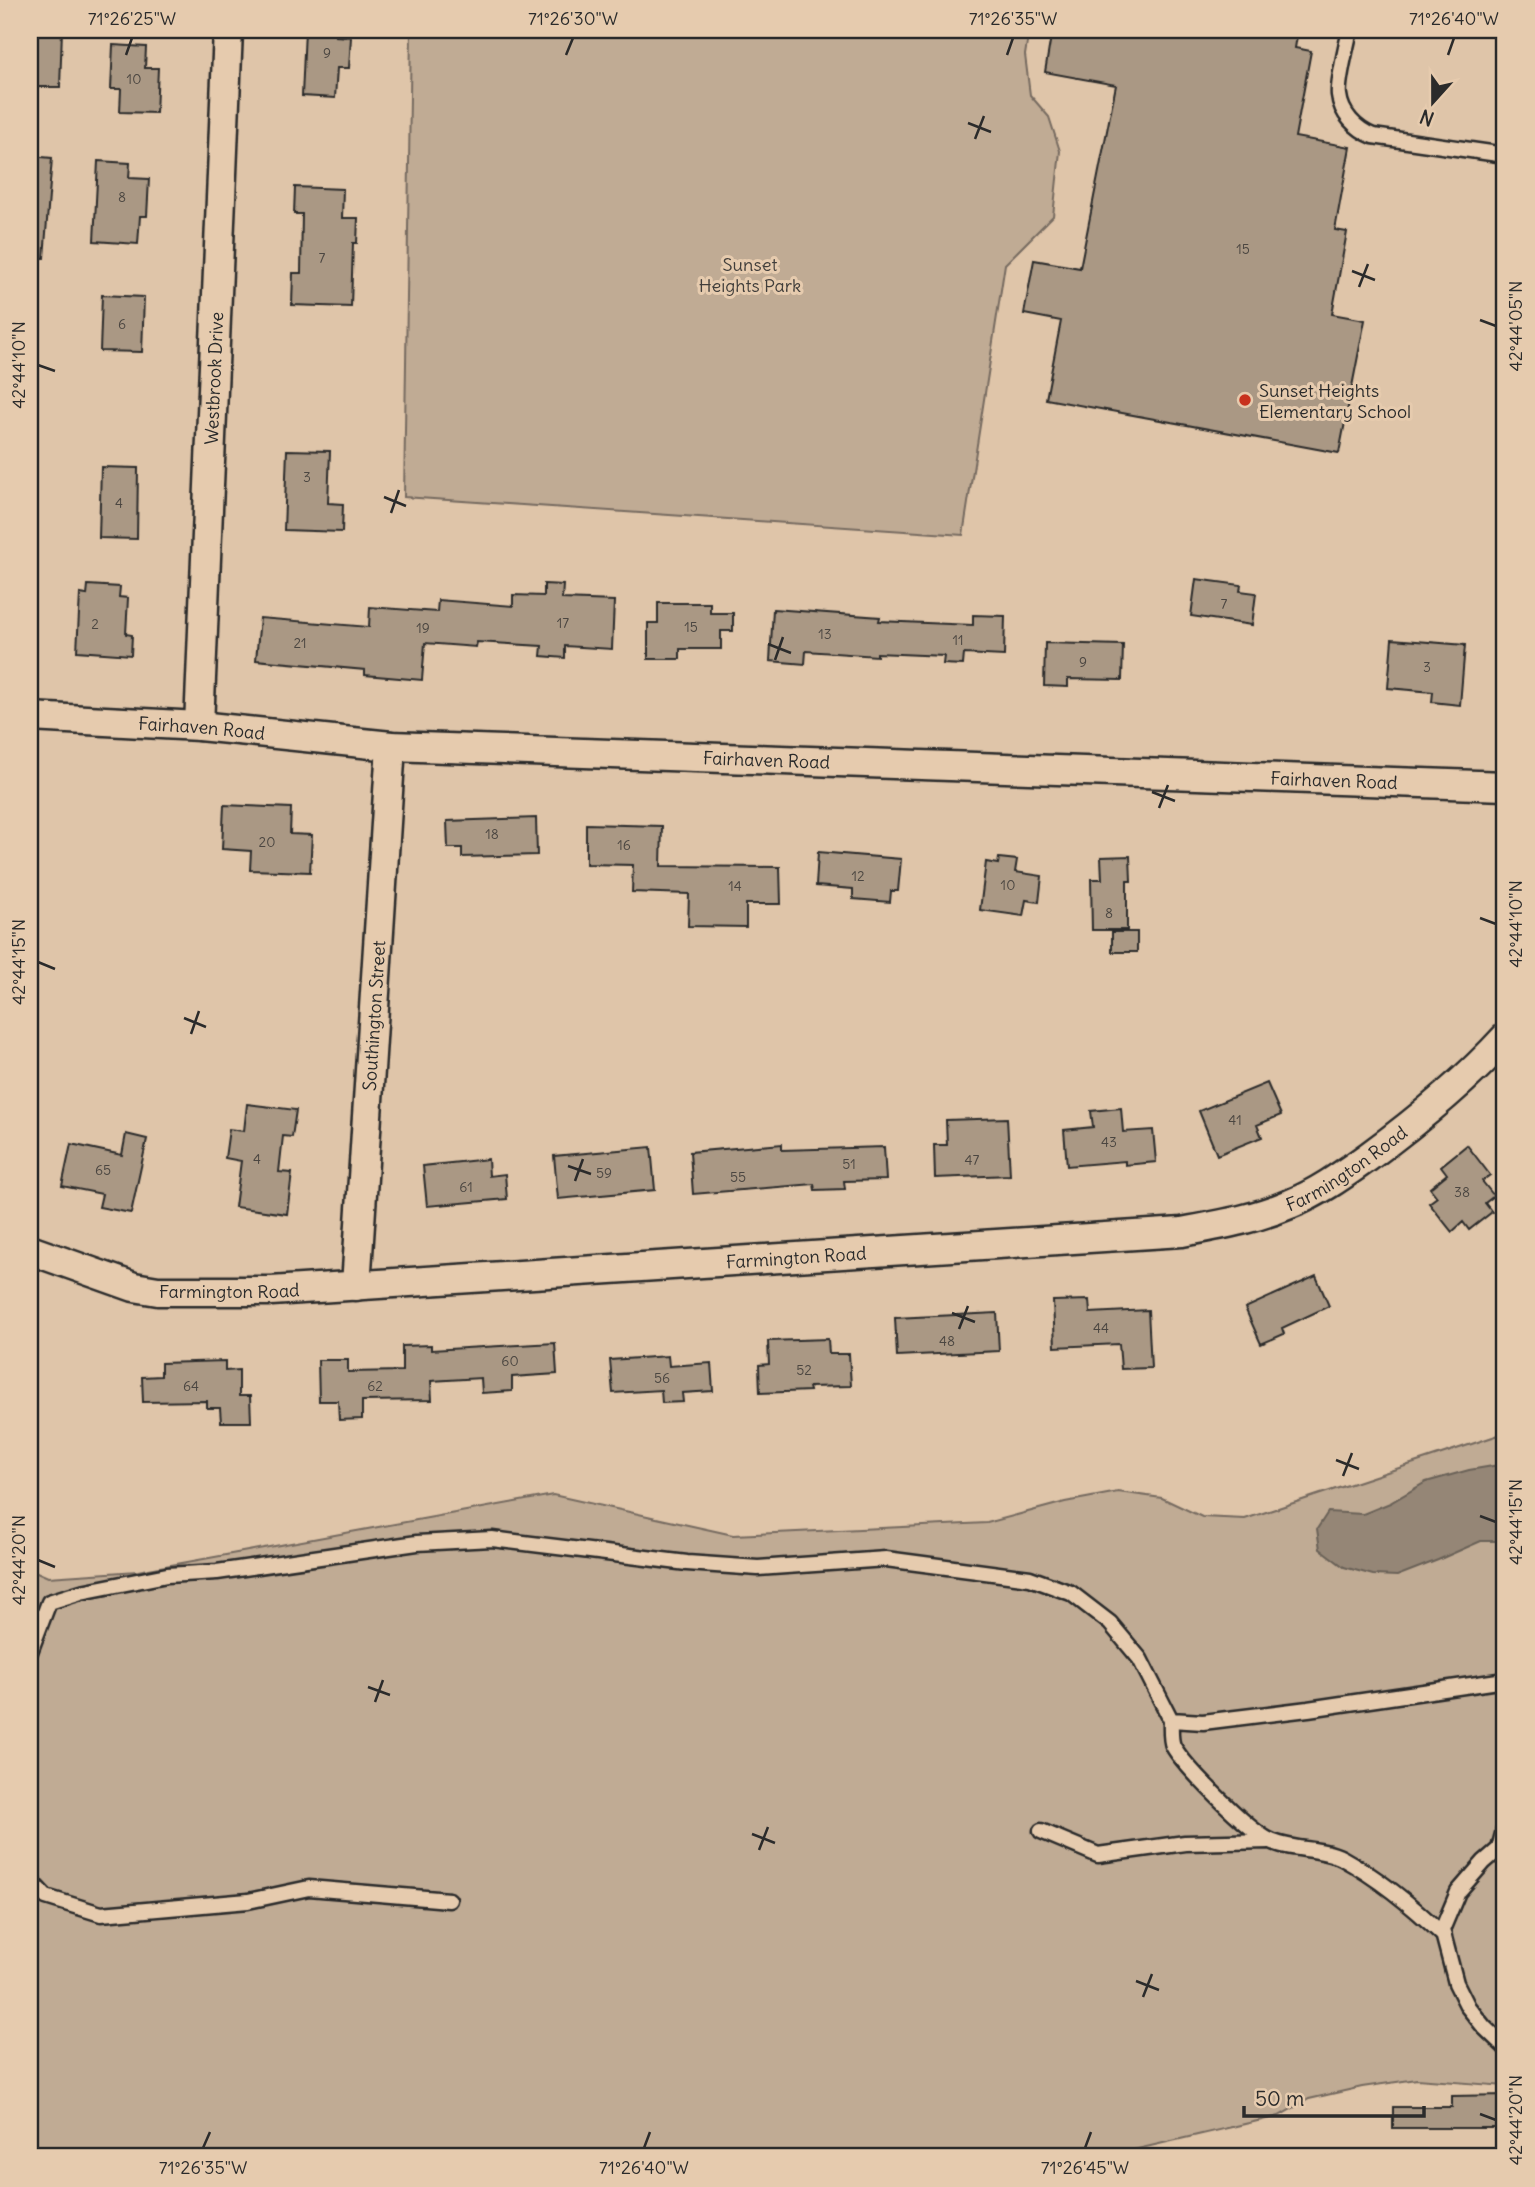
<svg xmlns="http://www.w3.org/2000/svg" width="1535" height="2187" viewBox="0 0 1535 2187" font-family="Delius,sans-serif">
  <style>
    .green { fill: #c0ab94; stroke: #766b60; stroke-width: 2 }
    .water { fill: #958676; stroke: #6b6258; stroke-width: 2 }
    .building { fill: #aa9884; stroke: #2b2b2b; stroke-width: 2 }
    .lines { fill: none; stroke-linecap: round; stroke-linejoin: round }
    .service-casing { stroke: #2b2b2b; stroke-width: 19 }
    .minor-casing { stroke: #2b2b2b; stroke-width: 33 }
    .service { stroke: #e6cbae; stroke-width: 14 }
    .minor { stroke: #e6cbae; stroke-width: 28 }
    .ticks { fill: none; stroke: #2b2b2b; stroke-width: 2.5 }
    .poi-dot { fill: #c8321e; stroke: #e6cbae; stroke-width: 2.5 }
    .labels { text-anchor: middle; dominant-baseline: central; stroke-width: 6; stroke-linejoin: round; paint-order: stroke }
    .number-label { font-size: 14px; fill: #4b4641 }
    .park-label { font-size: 18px; fill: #413e3b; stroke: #e6cbae }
    .street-label { font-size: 18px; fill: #2b2b2b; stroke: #e6cbae }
    .poi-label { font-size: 18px; fill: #2b2b2b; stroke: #e6cbae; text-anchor: start }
    .neatline { fill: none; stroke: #2b2b2b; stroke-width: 2.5 }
    .ticks-label { font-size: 18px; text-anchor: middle; fill: #2b2b2b }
  </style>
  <rect width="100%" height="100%" fill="#dfc5a9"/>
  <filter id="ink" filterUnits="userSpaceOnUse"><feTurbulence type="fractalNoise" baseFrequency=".0143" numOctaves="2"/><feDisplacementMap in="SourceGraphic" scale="14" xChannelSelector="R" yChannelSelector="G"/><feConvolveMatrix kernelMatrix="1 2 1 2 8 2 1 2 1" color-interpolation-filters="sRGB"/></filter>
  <g filter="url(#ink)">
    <path class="green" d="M411,30H1029L1025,55L1030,95L1049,117L1060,151L1053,216L1005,264L963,535L404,497Z
      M1505,1433V2086L1417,2079L1362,2087L1309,2099L1279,2116L1129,2151L1131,2157H30V1569L48,1577L138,1571L553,1495L733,1535L987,1523L1065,1502L1118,1492L1162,1498L1202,1517L1245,1519Z"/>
    <path class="water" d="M1505,1464V1541H1481L1438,1560L1397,1576L1373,1575L1344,1567L1320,1549L1317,1529L1328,1512L1363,1514L1390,1503L1426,1482L1469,1470Z"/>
    <path class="building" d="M30,30H62L60,87H30Z
      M305,30H335V36L351,37L349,68H337L335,98L302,96Z
      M1052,30H1298L1295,48L1311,51L1295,137L1350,147L1335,230L1347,232L1332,314L1365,320L1339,453L1046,399L1061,321L1024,314L1034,260L1080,268L1116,85L1045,72Z
      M113,45L146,47L145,68H158L156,113L120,112L121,89H111Z
      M30,156L52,158L44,258H30Z
      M98,161L130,163L129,178L149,179L147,216H140L138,244L94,241Z
      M295,187L343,189L342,218H358L357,243H353L351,307L292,305L293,273H301L302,214H294Z
      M102,295L144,297L142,352L100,351Z
      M287,450L330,451L328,503L343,504L342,532L284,530Z
      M101,467L138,468L137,539L99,538Z
      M1196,579L1241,585L1240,591L1256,593L1252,625L1191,616Z
      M544,584L563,585L562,599L614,601L612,649L565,646V658L541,656L542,646L477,642L476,647L425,643L422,680L365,675V670L256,660L260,618L369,627L370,607L437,612L438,600L513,606V595L544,596Z
      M88,585L120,587L119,597L128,598L126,634L132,635L131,655L77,651L80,594L87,595Z
      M658,603H710V613H733V631H721V649H680V659H648V623H658Z
      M773,609L880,617L879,621L973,625V615L1005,616L1004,656L964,654L963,665L943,664L944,656L877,653V656L806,651L805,664L770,661Z
      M1392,639L1465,645L1460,705L1432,702L1433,692L1388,688Z
      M1045,643L1123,645L1122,680L1068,679V687L1044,686Z
      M224,805L291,808L290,834L312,835L310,872L250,870L251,851L222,849Z
      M536,818L537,855L462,857V848H448L447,821Z
      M586,824L662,826L661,866L780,867L781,904H746V927L688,926L689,894L632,892L633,865L586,864Z
      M818,852L901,859L898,891H891L890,902L853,899V889L816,886Z
      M1130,856L1131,881H1127V930H1092L1091,879H1102L1101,857Z
      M999,858L1017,860L1015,872L1042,876L1039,902L1026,900L1023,916L980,910L986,862L998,864Z
      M1112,932H1137V952H1112Z
      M1267,1083L1281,1115L1257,1125L1262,1137L1217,1155L1199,1111Z
      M247,1104L296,1110L292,1137L283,1136L279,1172L292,1173L287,1214L235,1207L241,1161L225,1158L229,1129L244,1131Z
      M1121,1108L1123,1132L1153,1130L1156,1162L1125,1165V1161L1067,1166L1064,1130L1093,1127L1091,1111Z
      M1007,1118L1010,1175L935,1178L934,1145H947L946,1120Z
      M126,1134L147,1139L131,1213L99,1207L102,1194L62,1186L71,1144L122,1155Z
      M782,1144V1150L884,1147L886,1180L844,1181L845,1189L815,1190L814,1184L693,1194L690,1152Z
      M1467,1145L1490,1175L1482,1181L1494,1196L1485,1203L1492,1212L1469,1230L1463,1222L1452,1232L1429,1203L1437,1197L1430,1188L1447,1174L1441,1166Z
      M651,1147L655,1190L558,1199L554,1156Z
      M488,1159L489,1176L505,1174L507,1199L427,1206L423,1166Z
      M1316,1276L1329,1306L1282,1328L1284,1334L1261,1344L1245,1308Z
      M1089,1300L1090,1313L1148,1310L1151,1368L1121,1369L1119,1344L1055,1347L1053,1301Z
      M997,1313L999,1351L897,1356L895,1318Z
      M828,1339L829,1354H849L851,1386L809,1387L810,1391L760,1393L759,1365L769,1364L768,1341Z
      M555,1343L557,1374L512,1377V1391L482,1393L481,1378L431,1381L432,1400L362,1401V1419L339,1420L338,1401H319L318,1360H348V1372L402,1371V1346L431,1345V1350Z
      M668,1356L669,1366L711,1363L713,1391L682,1393L683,1402L662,1403L661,1390L613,1393L610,1360Z
      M225,1361V1371L239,1370V1396H250L251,1422H221L220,1408H207V1401L143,1402L142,1377L161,1376V1363Z
      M1505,2095V2128H1393V2107H1452V2096Z"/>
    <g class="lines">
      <defs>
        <path id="service" d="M1350,30C1347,44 1337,83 1339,95C1341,114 1356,129 1373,136L1505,155
          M30,1652L49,1602L81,1592L167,1575L217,1572L417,1543L492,1539L687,1563L758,1568L886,1559L1030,1578L1071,1593L1110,1623L1140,1659L1171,1720L1203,1722L1308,1709L1505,1680
          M1171,1720C1171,1727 1170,1739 1173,1746C1184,1766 1248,1830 1269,1840C1290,1851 1321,1847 1342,1858C1380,1879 1413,1906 1444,1936
          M1505,1826L1499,1849L1484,1862L1458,1892L1442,1930L1456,1983L1468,2007L1484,2027L1505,2047
          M1041,1831L1098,1855L1185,1843L1269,1841
          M30,1880L46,1897L101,1914L248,1901L309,1888L449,1900"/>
        <g id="minor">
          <path id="s1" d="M30,717L199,726L391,746L1505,786"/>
          <path id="s2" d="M199,726L228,30"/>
          <path id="s3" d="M30,1250L134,1287L158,1291H271L1182,1232C1219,1225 1255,1219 1290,1204C1318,1193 1344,1174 1368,1157C1417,1121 1464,1083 1505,1038"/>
          <path id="s4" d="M356,1286L391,746"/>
        </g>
      </defs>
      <use href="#service" class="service-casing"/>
      <use href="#minor" class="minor-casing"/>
      <use href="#service" class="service"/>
      <use href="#minor" class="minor"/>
    </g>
  </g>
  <path class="ticks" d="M126,55L132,38M566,55L573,38M1007,55L1013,38M1448,55L1454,38M968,123L991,132M975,139L984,116M1352,271L1375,280M1359,287L1368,264M1480,320L1496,326M38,365L55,371M384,497L406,506M391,513L399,490M768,644L791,653M775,660L783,637M1152,792L1175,801M1159,808L1168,785M1480,918L1496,924M38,962L55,969M184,1018L206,1027M191,1034L199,1011M568,1166L591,1174M575,1181L583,1159M952,1313L975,1322M959,1329L968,1306M1336,1460L1359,1469M1343,1476L1352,1453M1480,1516L1496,1522M38,1560L55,1567M368,1687L390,1695M375,1702L383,1680M752,1834L775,1843M759,1850L768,1827M1136,1981L1159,1990M1143,1997L1152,1974M1480,2114L1496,2120M203,2148L210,2132M644,2148L650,2132M1085,2148L1091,2132"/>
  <circle class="poi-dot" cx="1245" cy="400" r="7"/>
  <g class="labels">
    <g class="number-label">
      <text x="327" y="53">9</text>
      <text x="134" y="79">10</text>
      <text x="122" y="197">8</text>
      <text x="1243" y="249">15</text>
      <text x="322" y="258">7</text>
      <text x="122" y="324">6</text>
      <text x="307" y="477">3</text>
      <text x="119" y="503">4</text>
      <text x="1224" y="604">7</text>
      <text x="563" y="623">17</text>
      <text x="95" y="624">2</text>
      <text x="691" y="627">15</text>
      <text x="423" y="628">19</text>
      <text x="825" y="634">13</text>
      <text x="958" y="640">11</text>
      <text x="300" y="643">21</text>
      <text x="1083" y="662">9</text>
      <text x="1427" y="667">3</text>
      <text x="492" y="834">18</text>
      <text x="267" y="842">20</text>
      <text x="624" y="845">16</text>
      <text x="858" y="876">12</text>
      <text x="1008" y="885">10</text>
      <text x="735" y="886">14</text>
      <text x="1109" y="913">8</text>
      <text x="1235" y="1120">41</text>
      <text x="1109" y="1142">43</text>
      <text x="257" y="1159">4</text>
      <text x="972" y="1160">47</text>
      <text x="849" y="1164">51</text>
      <text x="103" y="1170">65</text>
      <text x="604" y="1173">59</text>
      <text x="738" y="1177">55</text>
      <text x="466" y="1187">61</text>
      <text x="1462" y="1192">38</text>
      <text x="1101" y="1328">44</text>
      <text x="947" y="1341">48</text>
      <text x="510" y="1361">60</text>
      <text x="804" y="1370">52</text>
      <text x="662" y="1378">56</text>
      <text x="191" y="1386">64</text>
      <text x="375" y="1386">62</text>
    </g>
    <g class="park-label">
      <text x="750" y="264">Sunset<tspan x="750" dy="21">Heights Park</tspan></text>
    </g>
    <g class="street-label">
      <text stroke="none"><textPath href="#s2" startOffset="348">Westbrook Drive</textPath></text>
      <text stroke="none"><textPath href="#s1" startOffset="172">Fairhaven Road</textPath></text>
      <text stroke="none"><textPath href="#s1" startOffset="738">Fairhaven Road</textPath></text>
      <text stroke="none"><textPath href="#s1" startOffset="1306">Fairhaven Road</textPath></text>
      <text stroke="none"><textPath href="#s4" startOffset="271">Southington Street</textPath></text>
      <text stroke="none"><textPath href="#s3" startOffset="1339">Farmington Road</textPath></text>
      <text stroke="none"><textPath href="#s3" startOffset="774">Farmington Road</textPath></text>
      <text stroke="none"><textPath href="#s3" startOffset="206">Farmington Road</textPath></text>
    </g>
    <g class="poi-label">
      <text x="1259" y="390">Sunset Heights<tspan x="1259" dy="21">Elementary School</tspan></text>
    </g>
  </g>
  <rect width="1535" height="2187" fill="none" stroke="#e6cbae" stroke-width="77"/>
  <g transform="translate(1433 102) rotate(201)" stroke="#e6cbae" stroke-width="5" paint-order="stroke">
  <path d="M0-5L12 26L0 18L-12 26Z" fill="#2b2b2b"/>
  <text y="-10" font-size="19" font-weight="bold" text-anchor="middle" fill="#2b2b2b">N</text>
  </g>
  <path d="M1244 2106v10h180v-10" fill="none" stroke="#2b2b2b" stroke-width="3.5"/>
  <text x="1255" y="2106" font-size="21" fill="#2b2b2b" stroke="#e6cbae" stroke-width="5" paint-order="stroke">50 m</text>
  <rect x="38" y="38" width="1458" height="2110" class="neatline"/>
  <g class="ticks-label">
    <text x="132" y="25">71°26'25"W</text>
    <text x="573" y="25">71°26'30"W</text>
    <text x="1013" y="25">71°26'35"W</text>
    <text x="1454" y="25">71°26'40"W</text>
    <text transform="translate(1516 326) rotate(-90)" y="6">42°44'05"N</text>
    <text transform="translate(19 365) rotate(-90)" y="6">42°44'10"N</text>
    <text transform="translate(1516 924) rotate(-90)" y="6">42°44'10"N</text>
    <text transform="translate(19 962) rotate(-90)" y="6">42°44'15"N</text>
    <text transform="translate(1516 1522) rotate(-90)" y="6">42°44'15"N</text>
    <text transform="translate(19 1560) rotate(-90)" y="6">42°44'20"N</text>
    <text transform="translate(1516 2120) rotate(-90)" y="6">42°44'20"N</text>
    <text x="203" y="2174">71°26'35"W</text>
    <text x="644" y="2174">71°26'40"W</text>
    <text x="1085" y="2174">71°26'45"W</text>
  </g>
</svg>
